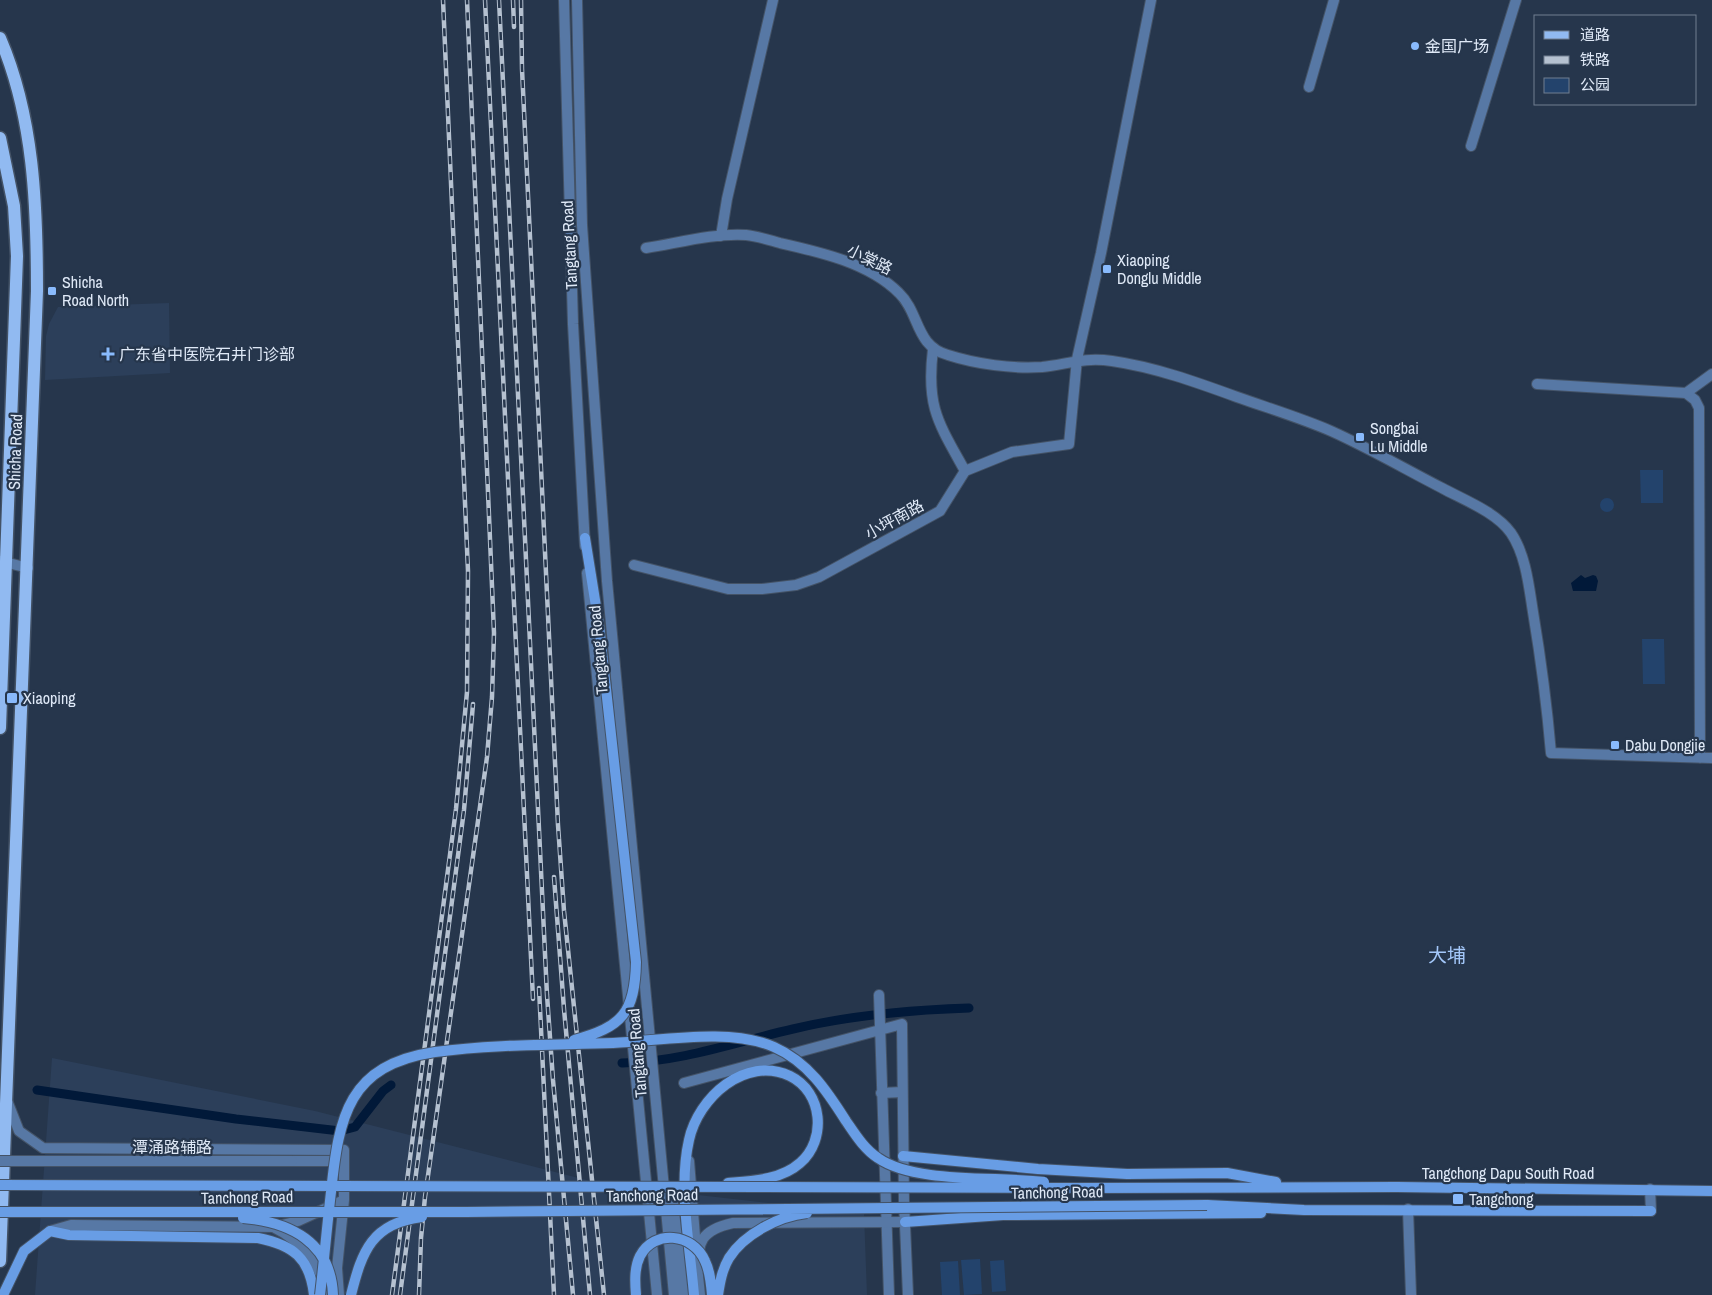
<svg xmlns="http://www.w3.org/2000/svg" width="1712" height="1295" viewBox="0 0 1712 1295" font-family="'Archivo Narrow','Noto Sans SC',sans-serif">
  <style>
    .built { fill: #2c3f5a }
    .green { fill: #23436c }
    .water { fill: #011939 }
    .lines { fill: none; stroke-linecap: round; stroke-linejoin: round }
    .canal { stroke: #011939; stroke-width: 9 }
    .minor-casing { stroke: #445367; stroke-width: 12 }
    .tertiary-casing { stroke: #445367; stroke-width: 12 }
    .secondary-casing { stroke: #445367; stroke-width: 12 }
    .primary-casing { stroke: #445367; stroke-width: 15 }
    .minor { stroke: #5778a5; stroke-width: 10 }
    .tertiary { stroke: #5778a5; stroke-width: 10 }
    .secondary { stroke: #689de5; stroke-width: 10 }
    .primary { stroke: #91baf1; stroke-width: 12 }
    .rail-casing { stroke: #b5c1d0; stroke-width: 4.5 }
    .rail { stroke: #26364c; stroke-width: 2.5; stroke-dasharray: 8; stroke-linecap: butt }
    .tertiary-bridge-casing { stroke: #445367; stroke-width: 12; stroke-linecap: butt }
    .secondary-bridge-casing { stroke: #445367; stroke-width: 12; stroke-linecap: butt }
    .tertiary-bridge { stroke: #5778a5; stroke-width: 10 }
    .secondary-bridge { stroke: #689de5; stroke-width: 10 }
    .poi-dot { fill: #89bafc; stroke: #26364c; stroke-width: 2 }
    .labels { text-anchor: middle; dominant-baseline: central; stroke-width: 4.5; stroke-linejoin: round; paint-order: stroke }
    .poi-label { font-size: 16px; fill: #dfe9f7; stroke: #26364c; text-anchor: start }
    .street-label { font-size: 16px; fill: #dfe9f7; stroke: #26364c }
    .quarter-label { font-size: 19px; fill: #a3c7f9; stroke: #26364c }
  </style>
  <rect width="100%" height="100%" fill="#26364c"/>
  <path class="built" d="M169,303L170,373L45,380L46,336L49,324L58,307Z
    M52,1058L315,1111L602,1184L864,1214L867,1295H35Z"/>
  <path class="green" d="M1640,470H1663V503H1641Z
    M1600 505a7 7 0 1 1 14 0a7 7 0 1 1-14 0Z
    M1642,639H1664L1665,684H1643Z
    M980,1259L982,1294L964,1295L961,1260Z
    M1004,1260L1006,1291L992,1292L990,1261Z
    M958,1261L960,1295H942L940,1262Z"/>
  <path class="water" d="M1581,575L1585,578L1593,575L1596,576L1598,581L1596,591H1573L1571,583Z"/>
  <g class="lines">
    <path class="canal" d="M622,1063C681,1062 736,1042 793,1029C851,1015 910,1010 969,1008
      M37,1090L236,1119L340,1131L355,1127L383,1091L391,1085"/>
    <defs>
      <path id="minor" d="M1309,87L1334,0
        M1471,146L1516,0
        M721,236L727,199L773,0
        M646,248C678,243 713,233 746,235C757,236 769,240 780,243C820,252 869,263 899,293C920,313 915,346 948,355C976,364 1012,369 1042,367C1068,364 1084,357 1112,361C1154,367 1196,382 1237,397C1268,408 1301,418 1331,431C1369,448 1405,469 1442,488C1464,500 1496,512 1511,533C1526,555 1529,587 1533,612C1541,660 1547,706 1551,753L1712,758
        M933,349C926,407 938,422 965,471
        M1537,384L1686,393L1695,400L1699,408L1700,758
        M634,565L728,589H762L796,585L819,577L940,511L965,471L1012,452L1069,444L1077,359L1101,253L1151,0
        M879,995L889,1295
        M684,1083L902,1024L904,1202L908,1295
        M881,1093L902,1092
        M1650,1189L1651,1211
        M1408,1209L1411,1295"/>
      <path id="tertiary" d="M564,0L573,324L585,546
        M577,0L582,225L607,581L674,1295
        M1686,393L1712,374
        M1,561L28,568
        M587,573L657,1295
        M8,1103L19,1131L43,1148L344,1150V1200L337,1268L339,1295
        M292,1161H343
        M689,1161L696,1249
        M673,1202L683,1295
        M275,1228C300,1240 323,1267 327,1295
        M50,1231L71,1225L274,1227L298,1221L344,1200
        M697,1266L700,1295
        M698,1272C697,1242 701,1230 733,1223L905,1222"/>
      <path id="secondary" d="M585,538L599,625
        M903,1156L1038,1169L1127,1174L1227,1173L1276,1182
        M1085,1188L1397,1187L1712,1191
        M1207,1205L1304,1210L1651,1211
        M905,1222L1003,1215L1261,1213
        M3,1295L24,1251L50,1231L69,1235L258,1238C293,1245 310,1258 314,1295
        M694,1295C690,1246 678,1188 689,1140C698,1098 745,1055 790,1076C823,1092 827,1140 800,1163C781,1180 752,1181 728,1183"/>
      <path id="primary" d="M0,38C34,117 37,206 37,291L0,1261
        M0,138L14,206L17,256L0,728"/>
    </defs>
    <use href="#minor" class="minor-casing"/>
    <use href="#tertiary" class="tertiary-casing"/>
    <use href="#secondary" class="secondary-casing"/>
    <use href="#primary" class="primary-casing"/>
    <use href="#minor" class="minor"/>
    <use href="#tertiary" class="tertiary"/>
    <use href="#secondary" class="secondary"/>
    <use href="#primary" class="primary"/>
    <defs>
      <path id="rail" d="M485,0L533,999
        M499,0L547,995L553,1080L573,1295
        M513,0L514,27
        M521,0L522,69L558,825L564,911L604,1295
        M554,877L564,1009L590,1295
        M539,988L554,1295
        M392,1295L456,809L467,692L468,571L443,0
        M400,1295L464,810L473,704
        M419,1295L421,1238L425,1197L487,757L492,697L494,633L467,0"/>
    </defs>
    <use href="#rail" class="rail-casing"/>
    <use href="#rail" class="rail"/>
    <defs>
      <path id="tertiary-bridge" d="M0,1161H292"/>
      <path id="secondary-bridge" d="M574,1040C622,1027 635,1013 636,962L599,625
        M0,1185L1085,1188
        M0,1212H466L1207,1205
        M243,1218C290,1222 331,1242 333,1295
        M320,1295C324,1261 327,1226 331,1192C339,1116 348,1065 435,1052C494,1044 554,1045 613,1043C661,1041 729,1027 774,1047C808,1062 827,1091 846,1121C855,1134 864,1149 878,1158C915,1184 999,1176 1044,1182
        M351,1295C362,1251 372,1223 422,1217
        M636,1295C635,1283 634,1268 640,1256C654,1229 693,1233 705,1261C710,1271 711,1283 712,1295
        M718,1295C720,1282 722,1270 729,1258C744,1234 779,1216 807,1213"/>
    </defs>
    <use href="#tertiary-bridge" class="tertiary-bridge-casing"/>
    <use href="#secondary-bridge" class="secondary-bridge-casing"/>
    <use href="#tertiary-bridge" class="tertiary-bridge"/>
    <use href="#secondary-bridge" class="secondary-bridge"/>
  </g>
  <g class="poi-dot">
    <circle cx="1415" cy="46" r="5"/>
    <rect x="1102" y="264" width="10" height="10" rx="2.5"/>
    <rect x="47" y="286" width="10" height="10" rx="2.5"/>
    <path d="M105.5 346.5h5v5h5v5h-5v5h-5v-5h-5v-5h5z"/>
    <rect x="1355" y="432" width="10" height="10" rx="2.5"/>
    <rect x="6" y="692" width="12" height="12" rx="2.5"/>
    <rect x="1610" y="740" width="10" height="10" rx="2.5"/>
    <rect x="1452" y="1193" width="12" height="12" rx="2.5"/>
  </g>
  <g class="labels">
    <g class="poi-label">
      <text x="1425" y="46">金国广场</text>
      <text x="1117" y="260">Xiaoping<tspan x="1117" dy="18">Donglu Middle</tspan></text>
      <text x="62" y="282">Shicha<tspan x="62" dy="18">Road North</tspan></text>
      <text x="119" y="354">广东省中医院石井门诊部</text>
      <text x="1370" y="428">Songbai<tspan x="1370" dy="18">Lu Middle</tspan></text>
      <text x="23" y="698">Xiaoping</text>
      <text x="1625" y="745">Dabu Dongjie</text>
      <text x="1469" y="1199">Tangchong</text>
    </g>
    <g class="street-label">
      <text transform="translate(569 245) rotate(-93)">Tangtang Road</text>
      <text transform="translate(870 259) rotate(26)">小棠路</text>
      <text transform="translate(15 452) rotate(-88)">Shicha Road</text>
      <text transform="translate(894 519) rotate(-29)">小坪南路</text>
      <text transform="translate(598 650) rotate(-95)">Tangtang Road</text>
      <text transform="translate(637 1053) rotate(-95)">Tangtang Road</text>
      <text x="172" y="1147">潭涌路辅路</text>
      <text x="1508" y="1173">Tangchong Dapu South Road</text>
      <text transform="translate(1057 1192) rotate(-1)">Tanchong Road</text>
      <text transform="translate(652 1195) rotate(-1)">Tanchong Road</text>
      <text transform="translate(247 1197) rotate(-1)">Tanchong Road</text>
    </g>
    <g class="quarter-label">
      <text x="1447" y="955">大埔</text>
    </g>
  </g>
  <rect x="1534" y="15" width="162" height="90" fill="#26364c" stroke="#707e90"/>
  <rect x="1544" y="31" width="25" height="8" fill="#91baf1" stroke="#707e90"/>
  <text x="1580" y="40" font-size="15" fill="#dfe9f7">道路</text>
  <rect x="1544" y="56" width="25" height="8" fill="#b5c1d0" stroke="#707e90"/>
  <text x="1580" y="65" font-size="15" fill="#dfe9f7">铁路</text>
  <rect x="1544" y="78" width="25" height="15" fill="#23436c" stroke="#707e90"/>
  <text x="1580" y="90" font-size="15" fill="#dfe9f7">公园</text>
</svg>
